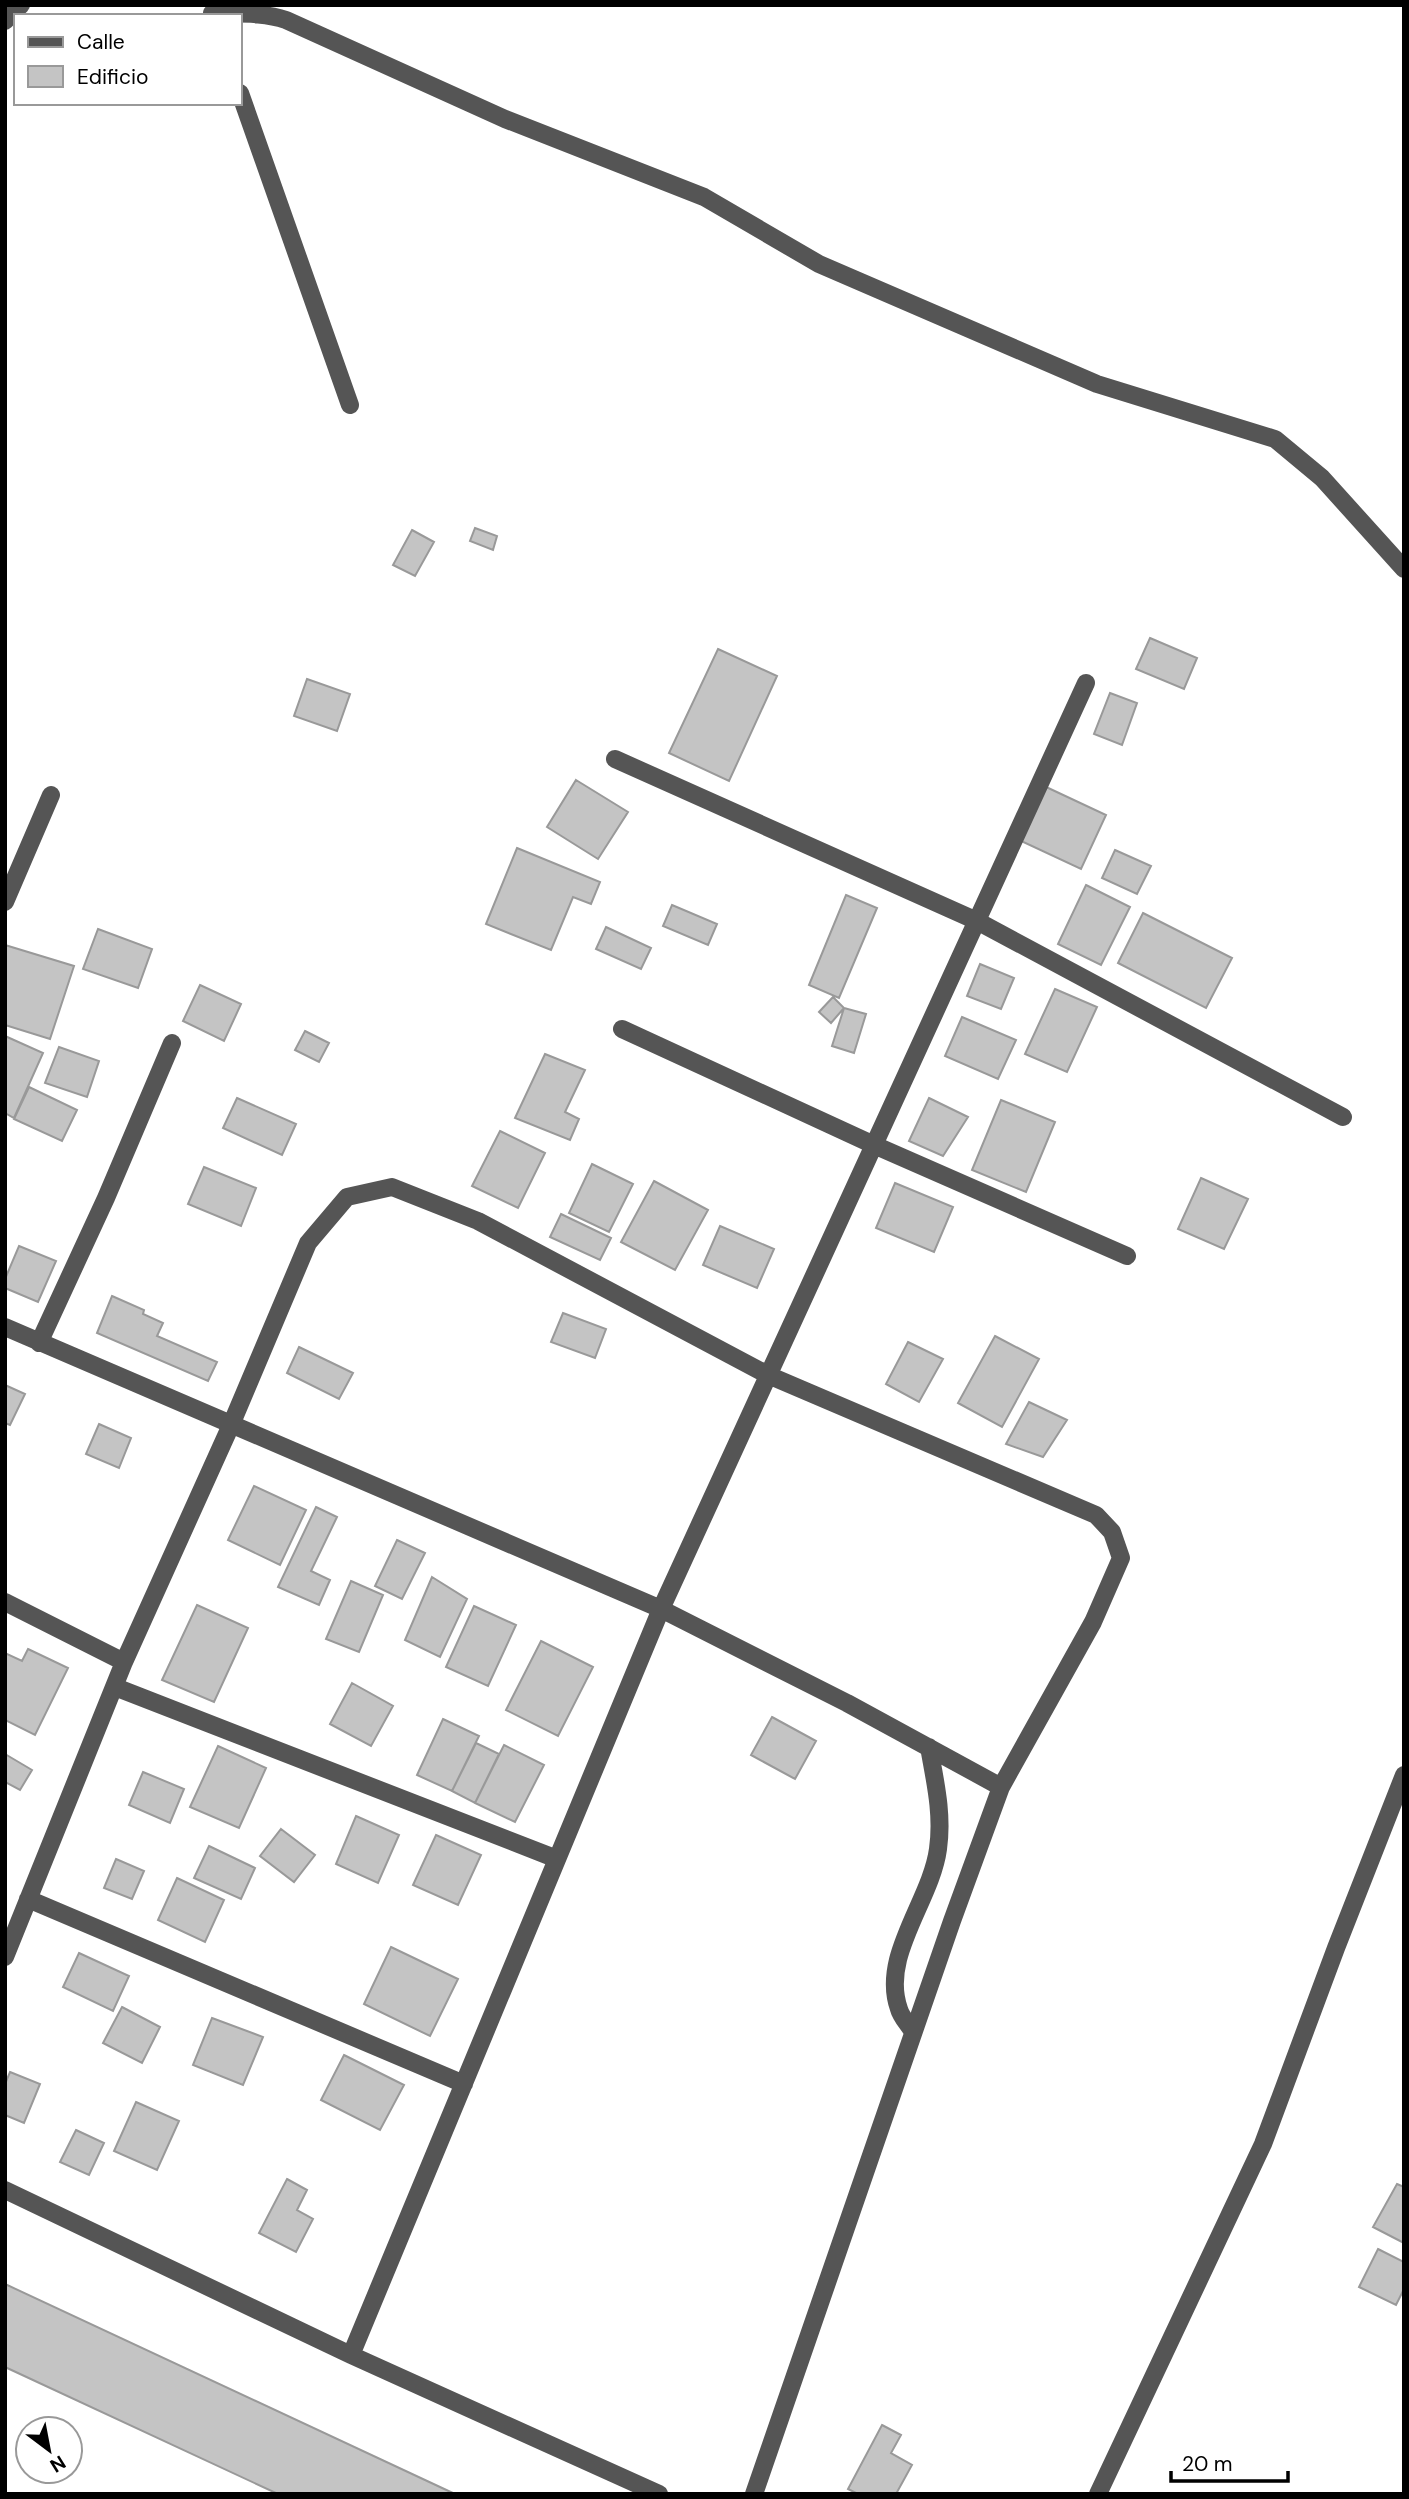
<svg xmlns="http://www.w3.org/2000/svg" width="1409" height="2499" viewBox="0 0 1409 2499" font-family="'DM Sans',sans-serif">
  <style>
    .building { fill: #c4c4c4; stroke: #999; stroke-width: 2 }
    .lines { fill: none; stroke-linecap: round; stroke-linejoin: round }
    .minor { stroke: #555; stroke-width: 18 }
  </style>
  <rect width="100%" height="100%" fill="#fff"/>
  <path class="building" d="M475,528L497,536L493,550L470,541Z
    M412,530L434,542L415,576L393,565Z
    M1150,638L1197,658L1184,689L1136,669Z
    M718,649L777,676L729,781L669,753Z
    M307,679L350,694L337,731L294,716Z
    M1110,693L1137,703L1122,745L1094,734Z
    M576,780L628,812L598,859L547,827Z
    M1044,786L1106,815L1081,869L1019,840Z
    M517,848L600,882L591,904L573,897L551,950L486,924Z
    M1115,850L1151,866L1137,894L1102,878Z
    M1086,885L1130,907L1101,965L1058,944Z
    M846,895L877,908L839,998L809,985Z
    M672,905L717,924L708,945L663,926Z
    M1143,913L1232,958L1206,1008L1118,963Z
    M606,927L651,948L641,969L596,949Z
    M98,929L152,949L138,988L83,969Z
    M5,945L74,966L50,1039L5,1025Z
    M980,964L1014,978L1001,1009L967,996Z
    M200,985L241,1004L224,1041L183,1021Z
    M1055,989L1097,1007L1067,1072L1025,1054Z
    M833,997L844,1008L831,1023L819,1012Z
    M844,1008L866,1014L854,1053L832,1046Z
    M962,1017L1016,1040L998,1079L945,1056Z
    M305,1031L329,1043L319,1062L295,1050Z
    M5,1036L43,1053L14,1118L5,1113Z
    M59,1047L99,1061L87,1097L45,1083Z
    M545,1054L585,1070L565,1112L579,1119L570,1140L515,1118Z
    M29,1087L77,1110L62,1141L14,1119Z
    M237,1098L296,1124L282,1155L223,1128Z
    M929,1098L968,1117L943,1156L909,1141Z
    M1001,1100L1055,1122L1026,1192L972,1170Z
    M500,1131L545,1153L518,1208L472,1186Z
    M592,1164L633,1184L609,1232L569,1213Z
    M204,1167L256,1188L241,1226L188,1204Z
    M1201,1178L1248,1199L1224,1249L1178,1229Z
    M654,1181L708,1210L675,1270L621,1242Z
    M895,1183L953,1207L934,1252L876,1228Z
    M561,1214L611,1238L600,1260L550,1237Z
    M720,1226L774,1249L757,1288L703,1265Z
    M19,1246L56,1261L38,1302L5,1288V1279Z
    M112,1296L144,1310L143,1314L163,1323L157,1336L217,1362L208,1381L97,1333Z
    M563,1313L606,1329L595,1358L551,1342Z
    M995,1336L1039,1359L1002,1427L958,1403Z
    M908,1342L943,1359L919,1402L886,1384Z
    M299,1347L353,1373L339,1399L287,1373Z
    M5,1385L25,1394L10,1425L5,1423Z
    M1029,1402L1067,1420L1043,1457L1006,1444Z
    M99,1424L131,1438L119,1468L86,1454Z
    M254,1486L306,1510L280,1565L228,1540Z
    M316,1507L337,1517L311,1571L330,1580L319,1605L278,1587Z
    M397,1540L425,1553L402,1599L375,1586Z
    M432,1577L467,1599L440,1657L405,1640Z
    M351,1581L383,1595L359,1652L326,1639Z
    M197,1605L248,1628L214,1702L162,1680Z
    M474,1606L516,1625L488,1686L446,1667Z
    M541,1641L593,1667L558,1736L506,1710Z
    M28,1649L68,1668L35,1735L5,1720V1653L22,1661Z
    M352,1683L393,1706L371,1746L330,1724Z
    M772,1717L816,1741L795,1779L751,1755Z
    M443,1719L479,1736L452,1791L417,1775Z
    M476,1743L499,1754L475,1803L452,1791Z
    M504,1745L544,1765L515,1822L475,1803Z
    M218,1746L266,1768L239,1828L190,1807Z
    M5,1754L32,1770L20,1790L5,1782Z
    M143,1772L184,1789L170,1823L129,1805Z
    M356,1816L399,1835L378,1883L336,1864Z
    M281,1829L315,1855L294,1882L260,1856Z
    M436,1835L481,1855L458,1905L413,1885Z
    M209,1846L255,1868L241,1899L194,1878Z
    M116,1859L144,1871L132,1899L104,1888Z
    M177,1878L224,1900L205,1942L158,1920Z
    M391,1947L458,1979L430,2036L364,2004Z
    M79,1953L129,1976L113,2011L63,1987Z
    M122,2007L160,2027L142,2063L103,2043Z
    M212,2018L263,2037L243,2085L193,2065Z
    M344,2055L404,2085L380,2130L321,2100Z
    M10,2072L40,2084L24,2123L5,2115V2084Z
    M136,2102L179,2121L157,2170L114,2151Z
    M76,2130L104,2143L89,2175L60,2162Z
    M287,2179L307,2190L297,2210L313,2219L296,2252L259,2233Z
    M1397,2184L1404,2187V2243L1373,2227Z
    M1378,2249L1404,2262V2289L1396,2305L1359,2287Z
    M5,2284L455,2494H278L5,2367Z
    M882,2425L901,2435L891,2453L912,2465L896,2494H858L848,2489Z"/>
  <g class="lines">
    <path class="minor" d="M213,16L212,13C236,14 263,12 286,20L505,119L704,197L819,264L1097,384L1275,439L1322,478L1404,569
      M5,21L21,5
      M240,93L350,405
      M615,759L977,921L1343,1117
      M5,902L51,795
      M622,1029L874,1145L1127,1256
      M5,1327L661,1609L847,1703L1001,1787
      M39,1343L106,1198L172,1043
      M5,1602L124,1662
      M115,1687L557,1859
      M28,1899L464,2084
      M5,1957L124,1662L231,1425L308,1243L347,1197L392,1187L478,1221L768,1375L1096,1515L1112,1532L1121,1558L1093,1622L1001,1787L952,1921L754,2494
      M913,2032C909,2025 901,2017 899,2009C880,1956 931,1901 938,1849C943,1814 935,1781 929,1747
      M5,2190L351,2355L659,2494
      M351,2355L661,1609L1086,683
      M1098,2494L1263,2144L1336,1948L1404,1775"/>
  </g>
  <rect width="1409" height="2499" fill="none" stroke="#000000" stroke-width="14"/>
  <rect x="14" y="14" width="228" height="91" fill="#ffffff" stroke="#999999" stroke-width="2"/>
  <rect x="28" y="37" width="35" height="10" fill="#555555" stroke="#999999" stroke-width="2"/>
  <text x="77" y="49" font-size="21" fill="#000000">Calle</text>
  <rect x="28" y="66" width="35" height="21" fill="#c4c4c4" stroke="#999999" stroke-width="2"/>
  <text x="77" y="84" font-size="21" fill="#000000">Edificio</text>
  <g transform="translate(49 2450) rotate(148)"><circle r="33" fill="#ffffff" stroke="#999999" stroke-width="2"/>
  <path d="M0-5L12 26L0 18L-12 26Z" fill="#000000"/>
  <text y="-10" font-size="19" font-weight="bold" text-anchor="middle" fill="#000000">N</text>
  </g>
  <path d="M1171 2471v10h117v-10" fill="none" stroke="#000000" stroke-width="3.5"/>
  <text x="1182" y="2471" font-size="21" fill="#000000" stroke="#ffffff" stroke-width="5" paint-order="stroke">20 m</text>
</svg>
